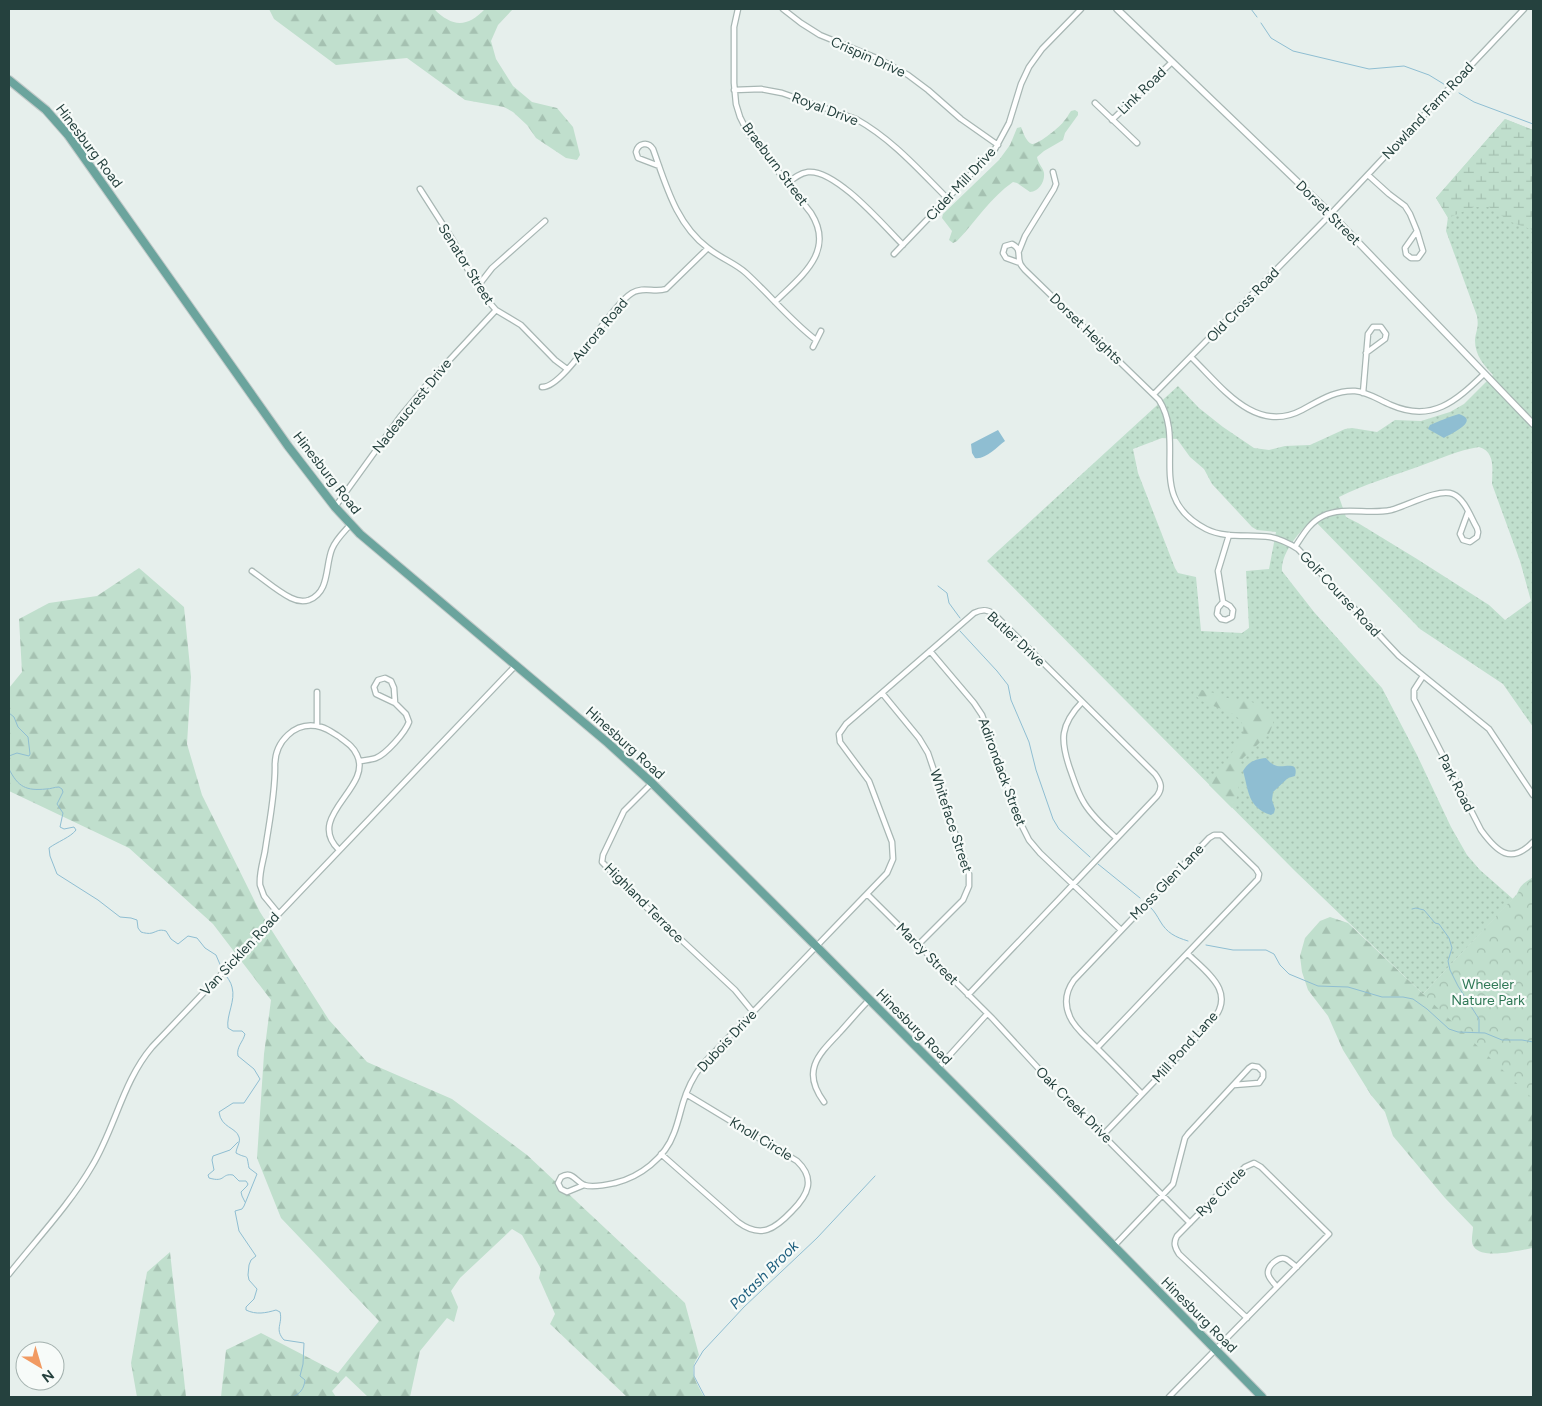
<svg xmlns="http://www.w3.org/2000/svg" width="1542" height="1406" viewBox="0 0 1542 1406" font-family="Figtree,sans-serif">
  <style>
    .grass { fill: url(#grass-dots); fill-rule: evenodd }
    .forest { fill: url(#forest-firs) }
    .wetland { fill: url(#wetland-marsh) }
    .park { fill: url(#park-crowns) }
    .water { fill: #8fbed2 }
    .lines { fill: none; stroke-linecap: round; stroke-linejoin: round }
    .stream { stroke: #8fbed2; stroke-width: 1 }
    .minor-casing { stroke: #a8b7b4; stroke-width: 7 }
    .tertiary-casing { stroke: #a8b7b4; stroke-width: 8 }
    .primary-casing { stroke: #c2cac9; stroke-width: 10 }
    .minor { stroke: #fff; stroke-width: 4.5 }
    .tertiary { stroke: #fff; stroke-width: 5.5 }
    .primary { stroke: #6ba49d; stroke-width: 8 }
    .labels { text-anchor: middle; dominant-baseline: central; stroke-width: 4.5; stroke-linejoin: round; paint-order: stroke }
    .street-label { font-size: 14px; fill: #25413e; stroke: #f7fbf9 }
    .park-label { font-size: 14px; fill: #2f7856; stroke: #f7fbf9 }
    .water-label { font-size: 15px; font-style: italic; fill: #1e5f7e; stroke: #f7fbf9 }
  </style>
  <defs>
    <pattern id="grass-dots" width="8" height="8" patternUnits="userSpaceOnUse" patternTransform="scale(1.25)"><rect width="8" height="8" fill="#c0dfcd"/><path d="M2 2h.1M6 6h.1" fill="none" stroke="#a5c1b1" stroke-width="1.8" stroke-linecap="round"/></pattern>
    <pattern id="forest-firs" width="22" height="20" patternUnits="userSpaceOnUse" patternTransform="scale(1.25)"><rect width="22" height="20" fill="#c0dfcd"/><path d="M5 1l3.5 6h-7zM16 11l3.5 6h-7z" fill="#a5c1b1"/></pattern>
    <pattern id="wetland-marsh" width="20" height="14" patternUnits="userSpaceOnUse" patternTransform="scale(1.25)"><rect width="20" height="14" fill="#c0dfcd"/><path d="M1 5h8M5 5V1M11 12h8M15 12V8" fill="none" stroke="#a5c1b1"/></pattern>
    <pattern id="park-crowns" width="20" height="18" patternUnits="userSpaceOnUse" patternTransform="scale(1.25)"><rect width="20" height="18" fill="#c0dfcd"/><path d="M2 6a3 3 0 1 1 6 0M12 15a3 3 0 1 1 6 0" fill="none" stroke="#a5c1b1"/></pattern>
  </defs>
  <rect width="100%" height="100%" fill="#e6efec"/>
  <path class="grass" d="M1505,119L1533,130V727L1503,684L1420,629L1313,519C1300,531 1281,552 1282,571L1314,612L1382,688L1417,755L1451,827L1467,855L1480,870L1513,899L1423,994L1295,871L987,561L1178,386L1199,408L1223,427L1254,448L1269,450L1285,446L1310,445L1345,429L1352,428L1377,432L1395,420L1421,421L1450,412L1464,404L1493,375C1484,365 1475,356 1475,340C1476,330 1479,328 1477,316L1446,231L1448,217L1436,198ZM1162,438L1177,439L1190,457L1204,469L1212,484L1252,527L1257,530L1276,532L1269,569L1246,571L1249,628L1242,633L1201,631L1196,577L1178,573L1175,568L1138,473L1133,449ZM1479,447C1496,452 1492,470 1492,484L1520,561L1531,601L1505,620L1489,605L1417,559L1358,523L1346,517L1339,497C1366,484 1392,476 1420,466C1440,459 1458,450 1479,447Z"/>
  <path class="forest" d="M269,9H434C452,27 467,28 485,9H513L498,25L491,41L496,59L513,86L532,102L557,108L573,127L580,155L577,160L566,158L536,138L527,125L513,112L504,107L465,100L407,58L336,65L274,19Z
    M1075,110L1078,112V115L1065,133L1063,140L1044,151L1037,157C1038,164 1043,167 1044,173C1045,182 1039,191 1030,192L1017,183L1013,182C991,197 975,222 957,241L953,243L949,240L952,231L942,218L943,214L999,160L1010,145L1017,128L1021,127C1023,132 1026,142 1032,144C1038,145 1061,126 1064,121C1067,118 1068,115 1071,111Z
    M139,568L184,607L191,677L187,744L202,795L260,912L329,1020L367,1062L452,1099L527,1155L685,1303L699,1355C687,1372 696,1381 704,1397H627L550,1324L555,1314L539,1278L541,1269L522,1235L512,1229L460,1278L451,1291L458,1307L454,1322L447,1318L420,1351L410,1397H368L346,1376L332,1391L336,1397H221L226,1350L261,1333L338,1373L379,1321L281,1218L257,1158L264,1054L271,1000L213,924L129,848L9,791V688L22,672L19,619L49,603L97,596Z
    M1198,689L1214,693L1227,698L1249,701L1262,706L1267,710L1273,718V724L1269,734L1243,758L1240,764L1238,794L1232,808L1209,785L1241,740C1252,714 1223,711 1206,703C1201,701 1197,697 1193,693Z
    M1533,877V1248C1520,1250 1483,1260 1474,1247C1470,1242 1473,1233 1473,1227L1445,1198L1393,1136L1385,1112L1371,1095L1343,1050L1328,1016L1308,990L1302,972L1300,956L1305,938L1320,921L1330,917L1348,923L1423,994L1427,993L1516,900C1517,887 1524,883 1533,877Z
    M170,1252L186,1397H137L131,1363L147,1272Z"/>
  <path class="wetland" d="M1505,119L1533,130V230L1511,222L1489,207H1474L1448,218L1436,198Z"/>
  <path class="park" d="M1533,877V1099L1423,994Z"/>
  <path class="water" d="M1459,414C1481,421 1450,434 1444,438L1428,429L1430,425C1440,421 1448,417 1459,414Z
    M998,430L1005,441C997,447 985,460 975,458L972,453L971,444Z
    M1266,758C1269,761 1272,765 1277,766C1285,768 1299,760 1295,776L1288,778L1273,792L1272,800L1275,809L1274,813L1271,815C1247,807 1249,791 1243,771C1248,762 1255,759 1266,758Z"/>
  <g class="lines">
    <path class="stream" d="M1251,9L1257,17
      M1261,23L1271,38L1293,51L1369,69L1404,66L1429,75L1447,86
      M1453,89L1454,90
      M1459,93L1474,102L1533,124
      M938,586L947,593L949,603L960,618
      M960,631L997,671L1008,685L1011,700L1029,742L1036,770L1053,819L1059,829L1090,857
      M9,713L14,717L18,727L28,737L30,754L29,756L17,753L9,756
      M9,769C18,787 26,791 46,789C51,789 54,787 59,787L62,789L63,792L57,804L63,813L60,827L64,829L74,827L76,830C71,837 57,842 49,848L50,856L57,874L98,900L120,917L131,918L137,920L138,928L141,932C144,933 149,934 152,933C158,931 159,929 166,931L171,939L178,944L188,936L197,938L205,948L216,955L222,969
      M1098,864L1140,898
      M1151,908C1155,912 1157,916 1160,921C1167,933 1175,937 1188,941
      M1412,909L1416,908L1424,910L1435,923L1439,924L1449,938L1452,948L1448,961L1450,970L1458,986L1479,1019V1032
      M1206,945L1233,950H1266L1274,954L1280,965L1289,974L1318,986L1348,987L1382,997H1403L1413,999L1427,1009L1449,1029L1458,1032L1485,1033L1502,1040H1522L1533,1042
      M224,973C227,977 231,982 232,987C236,1001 226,1015 228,1028L233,1031H242L245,1034C243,1042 236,1047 238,1056L254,1069L260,1079L244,1103H233L219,1112C221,1128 236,1127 239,1137C241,1142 236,1148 236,1153C249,1160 246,1152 249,1168L257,1174L244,1206L242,1209L235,1211L239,1231L256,1256L251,1260L249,1265L248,1275L249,1280L257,1289L254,1299L246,1307V1310C256,1315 266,1313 276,1310L280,1312C283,1324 274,1329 284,1340L304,1343L303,1364L300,1376L305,1380C304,1389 300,1394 292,1397
      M238,1142L230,1150L213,1156L212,1160L214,1170L208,1175L209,1178C226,1183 221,1173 233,1175L239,1181H246L248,1184L247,1186L241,1192L242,1196L245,1202
      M705,1397L694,1376V1366L703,1351L744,1307L817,1238L875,1176"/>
    <defs>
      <path id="minor" d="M738,9L734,27V83L736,104L740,117L748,133L811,213C836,252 800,277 775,302
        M783,9L801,23L820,35L879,59L908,75L928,90L961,119L998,145
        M734,90L761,89L782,93L856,119C892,139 919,170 948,199
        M1095,103L1137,143
        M1112,120L1172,62
        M659,166L638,158L636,152C638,143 648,141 653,149C666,185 676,224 708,248C720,258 735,263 746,273C770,295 790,320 816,340
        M1368,175L1389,194L1405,206L1410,214L1417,231L1405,248L1406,254L1411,258H1418L1423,251L1417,231
        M788,183C794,178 800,173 808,172C836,169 884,226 903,245
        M420,189L454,242L469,272L489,302L496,310L521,325L555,360L567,369
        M1019,251L1025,236L1054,189L1056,184L1053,172
        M894,254L995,149L1009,123L1021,84L1029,67L1042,49L1081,9
        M1020,263L1006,258L1003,253L1005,246L1012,244C1022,249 1017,255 1020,263C1020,264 1024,269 1025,270L1159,400C1187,444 1144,497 1206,529C1226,539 1249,534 1270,537C1280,539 1290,544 1298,549L1399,656L1489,729L1533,795
        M478,286L492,268L545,221
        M813,347L821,331
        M1191,357C1221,386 1255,435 1302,410C1319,401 1335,390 1355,391C1368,392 1379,400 1391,405C1432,423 1456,401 1484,374
        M542,387C565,388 609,307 632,293C643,286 655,293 666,289L708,248
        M1363,393L1368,334L1373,327H1381L1386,334L1385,339L1366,353
        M1154,394L1325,220L1524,9
        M335,507L400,417L429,382L496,310
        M1295,547C1303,535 1310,522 1323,516C1344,506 1368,515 1391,510C1407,506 1438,488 1453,494C1465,499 1471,518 1477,528L1478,532L1477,537L1470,542L1463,540L1460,534L1468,512
        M252,571C265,580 277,591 291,598C297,601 303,602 309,600C330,592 325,566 332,549C336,539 344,532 351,524
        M1223,602L1230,606L1233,610L1232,617L1226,620L1221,619L1217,614L1218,608L1223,602L1218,571L1229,535
        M930,651L974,703L982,715L1021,824L1029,840L1040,853L1121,930
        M1423,676L1414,690V699L1481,830C1497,852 1511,865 1533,842
        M882,693L919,738L928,753L969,874V886L963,900L918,945
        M1082,702C1060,725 1060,740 1070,769C1074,780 1077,791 1083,801C1091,816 1105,827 1116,838
        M317,726V692
        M360,761C365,760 371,760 376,758C386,754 405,733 409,722L406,714L395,703L394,688L391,681L385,678L378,680L374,687L376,694L395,703
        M652,783L624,811L603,855L602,862L645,906L735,990L753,1012
        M867,894L992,1018L1062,1094L1190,1223
        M278,913L264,896L260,885C259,873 263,862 265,851C269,823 275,796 275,767C274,742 295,720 321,727C328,729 333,733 338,736C346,742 353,746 357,755C373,788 304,816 339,850
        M1097,1048L1258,879L1259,874L1256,869L1221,835H1214L1209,838L1074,980C1066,991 1064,1004 1070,1017C1074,1027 1085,1036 1093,1044C1109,1060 1126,1077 1142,1094
        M938,1068L987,1014
        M824,1102C801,1071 818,1055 840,1032C850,1021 859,1010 869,1000
        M1103,1135L1212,1021C1237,992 1207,973 1188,954
        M661,1154L738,1222C761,1239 775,1229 792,1211C808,1195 816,1179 797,1161L686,1094
        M584,1185L567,1192L561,1189L558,1183L561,1177C572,1170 575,1181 584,1185C593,1188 606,1185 615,1183C640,1177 665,1158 674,1133C678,1123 680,1113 683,1103C687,1089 693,1077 702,1065L887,873L893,859L892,842L869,781L840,742L839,734L846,724L974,613C982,609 988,609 995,615L1155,774C1161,782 1163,788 1157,796L968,995
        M1114,1246L1173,1184L1185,1138L1188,1134L1249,1068L1252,1066L1258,1067L1263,1072V1077L1259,1083L1234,1085
        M9,1274C36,1240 70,1204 92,1166C115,1128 123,1081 152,1047L516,665
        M1277,1287C1274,1283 1268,1278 1268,1273C1268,1265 1279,1256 1286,1259C1290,1261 1293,1265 1297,1267
        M1169,1397L1329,1234L1261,1167L1254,1163L1245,1167L1177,1236C1173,1243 1175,1248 1179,1254L1247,1318"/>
      <path id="tertiary" d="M1117,9L1331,214L1533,424"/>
      <path id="primary" d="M9,80L46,110L68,135L288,446L335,507L360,534L608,743L652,783L816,946L1055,1186L1262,1397"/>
    </defs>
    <use href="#minor" class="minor-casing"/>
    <use href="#tertiary" class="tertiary-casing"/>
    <use href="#primary" class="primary-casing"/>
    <use href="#minor" class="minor"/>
    <use href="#tertiary" class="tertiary"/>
    <use href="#primary" class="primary"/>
  </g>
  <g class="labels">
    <g class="street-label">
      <text transform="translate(868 57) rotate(24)">Crispin Drive</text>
      <text transform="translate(1142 91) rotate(-44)">Link Road</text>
      <text transform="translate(825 109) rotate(21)">Royal Drive</text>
      <text transform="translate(1428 111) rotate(-47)">Nowland Farm Road</text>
      <text transform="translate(89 146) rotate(53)">Hinesburg Road</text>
      <text transform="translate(775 164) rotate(53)">Braeburn Street</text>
      <text transform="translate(961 184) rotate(-47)">Cider Mill Drive</text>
      <text transform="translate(1328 213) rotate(45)">Dorset Street</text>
      <text transform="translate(466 264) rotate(58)">Senator Street</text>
      <text transform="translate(1243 305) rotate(-46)">Old Cross Road</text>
      <text transform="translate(1086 329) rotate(44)">Dorset Heights</text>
      <text transform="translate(600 330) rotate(-50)">Aurora Road</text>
      <text transform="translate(412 406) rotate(-51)">Nadeaucrest Drive</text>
      <text transform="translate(327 473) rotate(52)">Hinesburg Road</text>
      <text transform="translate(1340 594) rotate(47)">Golf Course Road</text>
      <text transform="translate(1016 639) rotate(43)">Butler Drive</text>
      <text transform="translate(625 743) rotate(42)">Hinesburg Road</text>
      <text transform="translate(1002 772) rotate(70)">Adirondack Street</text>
      <text transform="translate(1456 783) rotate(63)">Park Road</text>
      <text transform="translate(951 821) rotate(72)">Whiteface Street</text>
      <text transform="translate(1167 882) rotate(-46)">Moss Glen Lane</text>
      <text transform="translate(644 903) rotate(45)">Highland Terrace</text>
      <text transform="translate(240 954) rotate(-47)">Van Sicklen Road</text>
      <text transform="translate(927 954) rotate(45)">Marcy Street</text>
      <text transform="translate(914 1027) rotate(45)">Hinesburg Road</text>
      <text transform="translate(727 1041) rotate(-47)">Dubois Drive</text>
      <text transform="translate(1185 1047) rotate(-48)">Mill Pond Lane</text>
      <text transform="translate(1074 1105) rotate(45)">Oak Creek Drive</text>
      <text transform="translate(761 1139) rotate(31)">Knoll Circle</text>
      <text transform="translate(1221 1192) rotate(-45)">Rye Circle</text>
      <text transform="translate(1199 1315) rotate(45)">Hinesburg Road</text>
    </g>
    <g class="park-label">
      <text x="1488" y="984">Wheeler<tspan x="1488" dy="16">Nature Park</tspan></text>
    </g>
    <g class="water-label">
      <text transform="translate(764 1275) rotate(-45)">Potash Brook</text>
    </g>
  </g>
  <rect width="1542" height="1406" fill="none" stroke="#25413e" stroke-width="20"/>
  <g transform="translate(40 1366) rotate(142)"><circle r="24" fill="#f7fbf9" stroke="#a3b1ae"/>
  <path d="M0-4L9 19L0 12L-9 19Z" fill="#f19a62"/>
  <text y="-8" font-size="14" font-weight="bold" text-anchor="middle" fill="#25413e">N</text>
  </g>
</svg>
